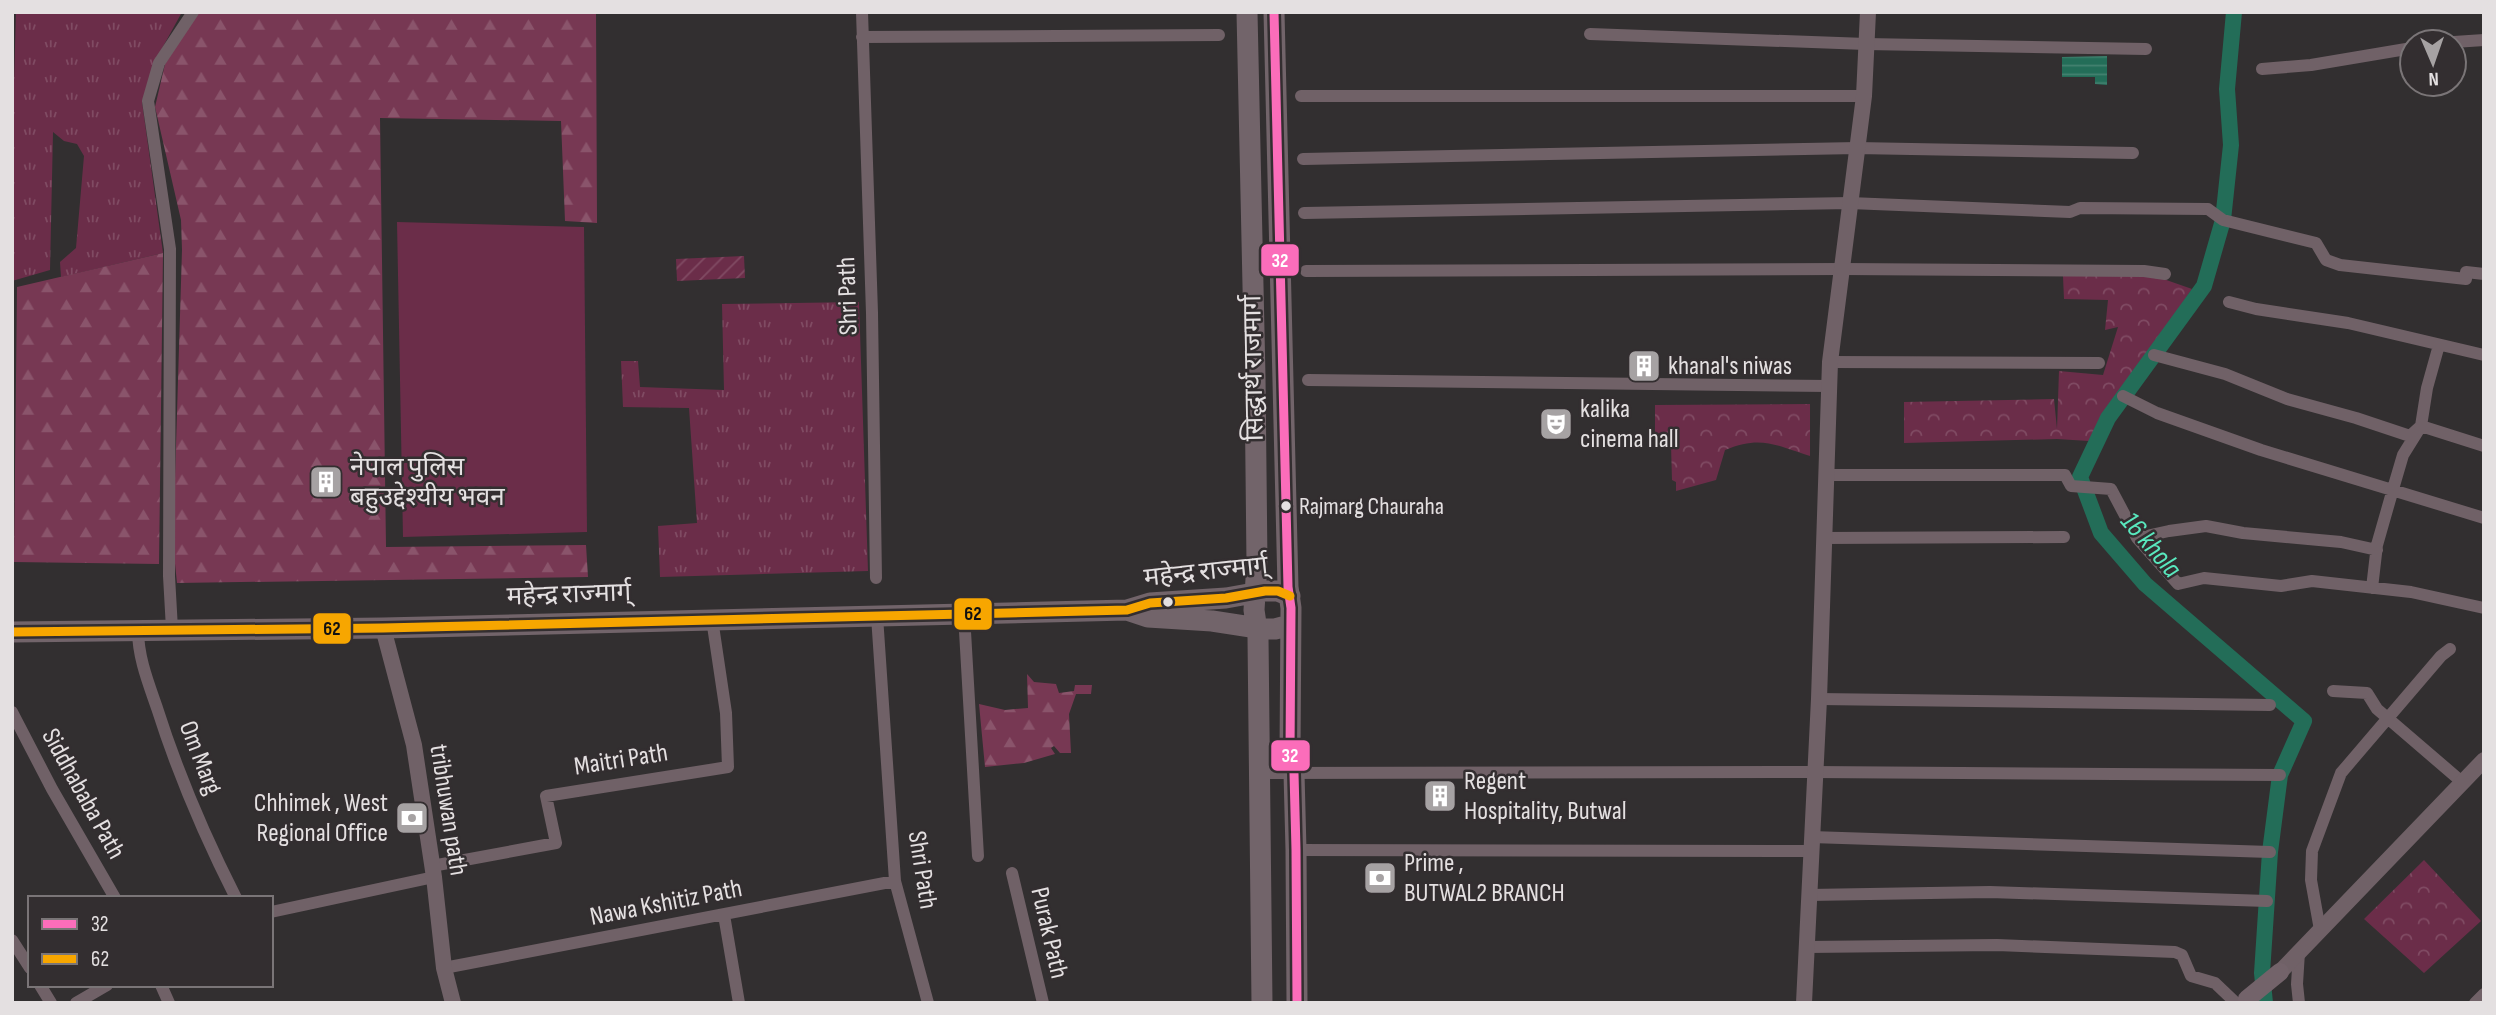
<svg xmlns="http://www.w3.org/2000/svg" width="2496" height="1015" viewBox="0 0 2496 1015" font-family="'Sofia Sans Condensed','Noto Sans Devanagari',sans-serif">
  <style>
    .grass { fill: url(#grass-tufts) }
    .forest { fill: url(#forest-firs) }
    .park { fill: url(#park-crowns) }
    .garden { fill: url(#garden-furrows) }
    .pitch { fill: #6b2d49 }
    .water { fill: url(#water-rules) }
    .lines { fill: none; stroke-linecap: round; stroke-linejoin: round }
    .canal { stroke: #236d58; stroke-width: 16 }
    .minor { stroke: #706167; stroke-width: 12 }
    .tertiary { stroke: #706167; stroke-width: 16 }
    .secondary { stroke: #73636a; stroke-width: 18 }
    .trunk { stroke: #72646a; stroke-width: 21 }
    .bus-1-casing { stroke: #332e30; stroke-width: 14 }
    .bus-2-casing { stroke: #332e30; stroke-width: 14 }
    .bus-1 { stroke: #fb6dba; stroke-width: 9 }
    .bus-2 { stroke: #f7a600; stroke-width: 9 }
    .bus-dot { fill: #e4e0e1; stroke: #332e30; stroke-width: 2.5 }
    .labels { text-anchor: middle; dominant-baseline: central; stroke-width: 5; stroke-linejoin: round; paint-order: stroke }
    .bus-label { font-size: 24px; fill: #e4e0e1; stroke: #332e30; text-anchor: start }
    .street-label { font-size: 26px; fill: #e4e0e1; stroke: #332e30 }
    .poi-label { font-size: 26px; fill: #e4e0e1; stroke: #332e30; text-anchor: start }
    .water-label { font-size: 28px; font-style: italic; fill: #59e8be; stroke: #332e30 }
    .line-badge { stroke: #332e30; stroke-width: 2.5 }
    .badge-label { font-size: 19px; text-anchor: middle; font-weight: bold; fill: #fff }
    .pale-badge-label { font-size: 19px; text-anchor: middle; font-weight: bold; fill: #111 }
  </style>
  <defs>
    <pattern id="grass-tufts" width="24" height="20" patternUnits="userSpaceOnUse" patternTransform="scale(1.75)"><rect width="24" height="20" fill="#6b2d49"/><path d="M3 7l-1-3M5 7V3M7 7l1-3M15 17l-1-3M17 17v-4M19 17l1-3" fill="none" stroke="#804b63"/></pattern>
    <pattern id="forest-firs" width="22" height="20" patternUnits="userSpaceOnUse" patternTransform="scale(1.75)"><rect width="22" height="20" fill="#773853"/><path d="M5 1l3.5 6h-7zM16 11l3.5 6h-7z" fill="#8a546b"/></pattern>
    <pattern id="park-crowns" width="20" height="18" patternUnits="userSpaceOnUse" patternTransform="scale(1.75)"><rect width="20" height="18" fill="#6b2d49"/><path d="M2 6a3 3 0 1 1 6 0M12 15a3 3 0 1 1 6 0" fill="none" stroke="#804b63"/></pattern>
    <pattern id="garden-furrows" width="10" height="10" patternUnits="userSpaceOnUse" patternTransform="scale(1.75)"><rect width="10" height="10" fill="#6b2d49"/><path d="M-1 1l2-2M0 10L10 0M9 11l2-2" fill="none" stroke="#804b63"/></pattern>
    <pattern id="water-rules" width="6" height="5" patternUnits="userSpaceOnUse" patternTransform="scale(1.75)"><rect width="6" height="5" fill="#236d58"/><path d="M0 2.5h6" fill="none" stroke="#438270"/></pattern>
  </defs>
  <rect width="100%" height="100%" fill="#322f30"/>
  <path class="grass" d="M16,12H182L154,63L142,102L163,253L61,277L60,262L76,248L84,156L77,144L64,141L53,132L50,270L12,281L13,118Z
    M859,302L868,571L660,577L658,526L697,523L689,408L623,407L621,361H638L640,387L724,390L722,304Z"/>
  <path class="forest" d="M198,12H596L597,223L565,221L561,121L380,118L386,547L586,545L588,577L177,583L173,544L182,250L181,220L155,107L165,64Z
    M163,253L159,564L14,562L17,287Z
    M1027,674L1034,682L1056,684L1059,693L1074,691L1075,685H1092L1091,694H1076L1069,714L1071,753H1060L1054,746L1051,748L1055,754L1024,763L985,767L979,704L1005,710L1028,708Z"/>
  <path class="park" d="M2152,275L2192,289L2089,441L2057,439L1904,443V402L2054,399L2057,429L2059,371L2103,375L2118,327L2105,330L2108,300L2064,299L2063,276Z
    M1810,404V456C1775,445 1761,435 1725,450L1716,480L1676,491V482L1672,480L1671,445L1655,446V405Z
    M2424,860L2481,921L2424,973L2364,919Z"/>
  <path class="garden" d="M744,256L745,278L677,281L676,259Z"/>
  <path class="pitch" d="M397,222L584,227L587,532L403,537Z"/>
  <path class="water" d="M2107,56V85L2095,84V77H2062V57Z"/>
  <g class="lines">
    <path class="canal" d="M2234,12L2227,89L2231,145L2223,220L2204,286L2108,418L2080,477L2101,533L2145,584L2304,721L2280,775L2270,852L2262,973L2265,1003"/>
    <path class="minor" d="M862,12L872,313L876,578
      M1590,34L1866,44L2146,49
      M862,37L1219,35
      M2454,42L2484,40
      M2262,69L2311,65L2412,48
      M1301,96H1864
      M1303,159L1857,148L2133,153
      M1304,213L1850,203L2070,212L2080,208L2208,209L2223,220L2316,243L2326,260L2340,265L2466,279V272L2484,274
      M1306,271L1843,269L2144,271L2165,274
      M2229,302L2256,309L2348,323L2484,355
      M2154,355L2225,374L2287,399L2356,418L2410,436L2421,426L2484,446
      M1830,362L2099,363
      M1308,380L1829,386
      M2123,396L2157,413L2261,450L2484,518
      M1826,475H2065L2071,486L2111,489L2137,538L2178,584L2204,578L2281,586L2312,581L2411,592L2484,608
      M1823,538L2064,537
      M2137,538L2169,531L2206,526L2243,533L2341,542L2377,550
      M2372,588L2377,545L2393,489L2403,455L2421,426L2427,388L2439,345
      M964,614L978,856
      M877,616L895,881L928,1003
      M172,629L169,576L170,249L148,101L159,63L193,12
      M138,630C138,657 148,682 157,708C178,774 205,837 236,898
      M2333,691L2367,693L2377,709L2462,782
      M1819,699L2270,705
      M12,712L52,789L115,898
      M1259,773L1814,772L2280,775
      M1811,837L2270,852
      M1296,850L1810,851
      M432,866L556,843L546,796L728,767L726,713L712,619
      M1012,873L1043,1003
      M1809,895L1990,892L2267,901
      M271,912L434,877
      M724,915L739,1003
      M2320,930L2311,880L2312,851L2341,773L2441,656L2450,649
      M12,940L30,968
      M1807,947L1997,945L2175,952L2182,955L2191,976L2215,983L2236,1003
      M444,968L895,881
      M40,985L51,1003
      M161,985L169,1003
      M76,1003L107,985
      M2299,1003L2297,984L2299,952
      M2475,1003L2484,994"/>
    <path class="tertiary" d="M383,628L414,745L434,877L444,968L453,1003
      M2280,972L2484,760
      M1804,1003L1819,699L1830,362L1864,96L1868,12"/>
    <path class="secondary" d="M2247,999L2280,972"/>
    <path class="trunk" d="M1247,12L1255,377L1257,564L1254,610L1258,637L1262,1003
      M1274,12L1288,587L1291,608L1290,753L1294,773L1296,850L1297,1003
      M1127,610L1148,617L1212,621L1264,629H1275L1290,625
      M12,632L383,628L1127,610L1150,603L1226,598L1265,591H1278L1290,596"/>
    <defs>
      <path id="bus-1" d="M1274,12L1288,587L1291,608L1290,753L1294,773L1296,850L1297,1003"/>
      <path id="bus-2" d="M12,632L383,628L1127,610L1150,603L1226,598L1265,591H1278L1290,596"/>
    </defs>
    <use href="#bus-1" class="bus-1-casing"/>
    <use href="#bus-2" class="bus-2-casing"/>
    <use href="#bus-1" class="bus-1"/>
    <use href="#bus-2" class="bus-2"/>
  </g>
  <defs>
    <symbol id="building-square" viewBox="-11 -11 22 22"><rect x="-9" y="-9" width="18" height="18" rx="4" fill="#a6a2a3" stroke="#332e30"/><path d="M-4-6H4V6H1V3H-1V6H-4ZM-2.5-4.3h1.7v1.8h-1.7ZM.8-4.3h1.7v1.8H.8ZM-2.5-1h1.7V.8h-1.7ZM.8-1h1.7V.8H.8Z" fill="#fff"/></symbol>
    <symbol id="theatre-square" viewBox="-11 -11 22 22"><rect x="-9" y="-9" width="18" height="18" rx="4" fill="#a6a2a3" stroke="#332e30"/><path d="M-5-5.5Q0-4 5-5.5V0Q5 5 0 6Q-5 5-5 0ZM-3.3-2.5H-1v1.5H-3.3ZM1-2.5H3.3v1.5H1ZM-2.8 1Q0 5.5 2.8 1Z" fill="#fff"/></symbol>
    <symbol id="bank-square" viewBox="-11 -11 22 22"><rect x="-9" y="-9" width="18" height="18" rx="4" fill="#a6a2a3" stroke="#332e30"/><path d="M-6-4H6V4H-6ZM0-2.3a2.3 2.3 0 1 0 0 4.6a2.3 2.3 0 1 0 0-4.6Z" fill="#fff"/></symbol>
  </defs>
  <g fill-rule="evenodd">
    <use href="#building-square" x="1625" y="347" width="38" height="38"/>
    <use href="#theatre-square" x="1537" y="405" width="38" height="38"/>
    <use href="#building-square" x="307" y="463" width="38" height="38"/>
    <use href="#building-square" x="1421" y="777" width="38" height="38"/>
    <use href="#bank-square" x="393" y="799" width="38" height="38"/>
    <use href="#bank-square" x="1361" y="859" width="38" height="38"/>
  </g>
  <g class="bus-dot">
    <circle cx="1286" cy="506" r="6"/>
    <circle cx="1168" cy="602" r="6"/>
  </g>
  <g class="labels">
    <g class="bus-label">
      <text x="1299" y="506">Rajmarg Chauraha</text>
    </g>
    <g class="street-label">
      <text transform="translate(848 296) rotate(-92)">Shri Path</text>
      <text transform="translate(1254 368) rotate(-91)">सिद्धार्थ राजमार्ग</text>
      <text transform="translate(1206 572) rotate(-6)">महेन्द्र राज्मार्ग्</text>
      <text transform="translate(569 595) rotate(-2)">महेन्द्र राज्मार्ग्</text>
      <text transform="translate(200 758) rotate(69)">Om Marg</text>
      <text transform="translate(621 760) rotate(-9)">Maitri Path</text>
      <text transform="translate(83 794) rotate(61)">Siddhababa Path</text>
      <text transform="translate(448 810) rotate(81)">tribhuwan path</text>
      <text transform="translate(922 870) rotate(81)">Shri Path</text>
      <text transform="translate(666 903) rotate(-11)">Nawa Kshitiz Path</text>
      <text transform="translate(1049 933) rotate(77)">Purak Path</text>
    </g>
    <g class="poi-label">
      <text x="1668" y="366">khanal's niwas</text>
      <text x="1580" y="409">kalika<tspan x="1580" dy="30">cinema hall</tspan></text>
      <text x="350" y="467">नेपाल पुलिस<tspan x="350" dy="30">बहुउद्देश्यीय भवन</tspan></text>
      <text x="1464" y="781">Regent<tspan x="1464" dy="30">Hospitality, Butwal</tspan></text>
      <text x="388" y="803" text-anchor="end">Chhimek , West<tspan x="388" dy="30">Regional Office</tspan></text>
      <text x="1404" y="863">Prime ,<tspan x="1404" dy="30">BUTWAL2 BRANCH</tspan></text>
    </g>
    <g class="water-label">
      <text transform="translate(2151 545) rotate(49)">16 khola</text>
    </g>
  </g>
  <g class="line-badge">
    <rect x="1260" y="243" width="40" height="34" rx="7" fill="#fb6dba"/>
    <rect x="953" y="597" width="40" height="34" rx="7" fill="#f7a600"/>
    <rect x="312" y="612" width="40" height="33" rx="7" fill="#f7a600"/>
    <rect x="1270" y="739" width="41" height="33" rx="7" fill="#fb6dba"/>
  </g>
  <g class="badge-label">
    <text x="1280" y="267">32</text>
    <text x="1290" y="762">32</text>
  </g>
  <g class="pale-badge-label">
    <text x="973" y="620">62</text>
    <text x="332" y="635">62</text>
  </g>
  <rect width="2496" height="1015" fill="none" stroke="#e4e0e1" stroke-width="28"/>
  <rect x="28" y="896" width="245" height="91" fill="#332e30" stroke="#7a7577" stroke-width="2"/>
  <rect x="42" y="919" width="35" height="10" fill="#fb6dba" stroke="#7a7577" stroke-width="2"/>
  <text x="91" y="931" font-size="21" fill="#e4e0e1">32</text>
  <rect x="42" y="954" width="35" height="10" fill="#f7a600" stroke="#7a7577" stroke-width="2"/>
  <text x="91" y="966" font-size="21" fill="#e4e0e1">62</text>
  <g transform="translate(2433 63) rotate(178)"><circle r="33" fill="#332e30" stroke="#7a7577" stroke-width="2"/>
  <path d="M0-5L12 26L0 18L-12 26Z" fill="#a6a2a3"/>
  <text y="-10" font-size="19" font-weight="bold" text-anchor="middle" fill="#e4e0e1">N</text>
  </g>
</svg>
